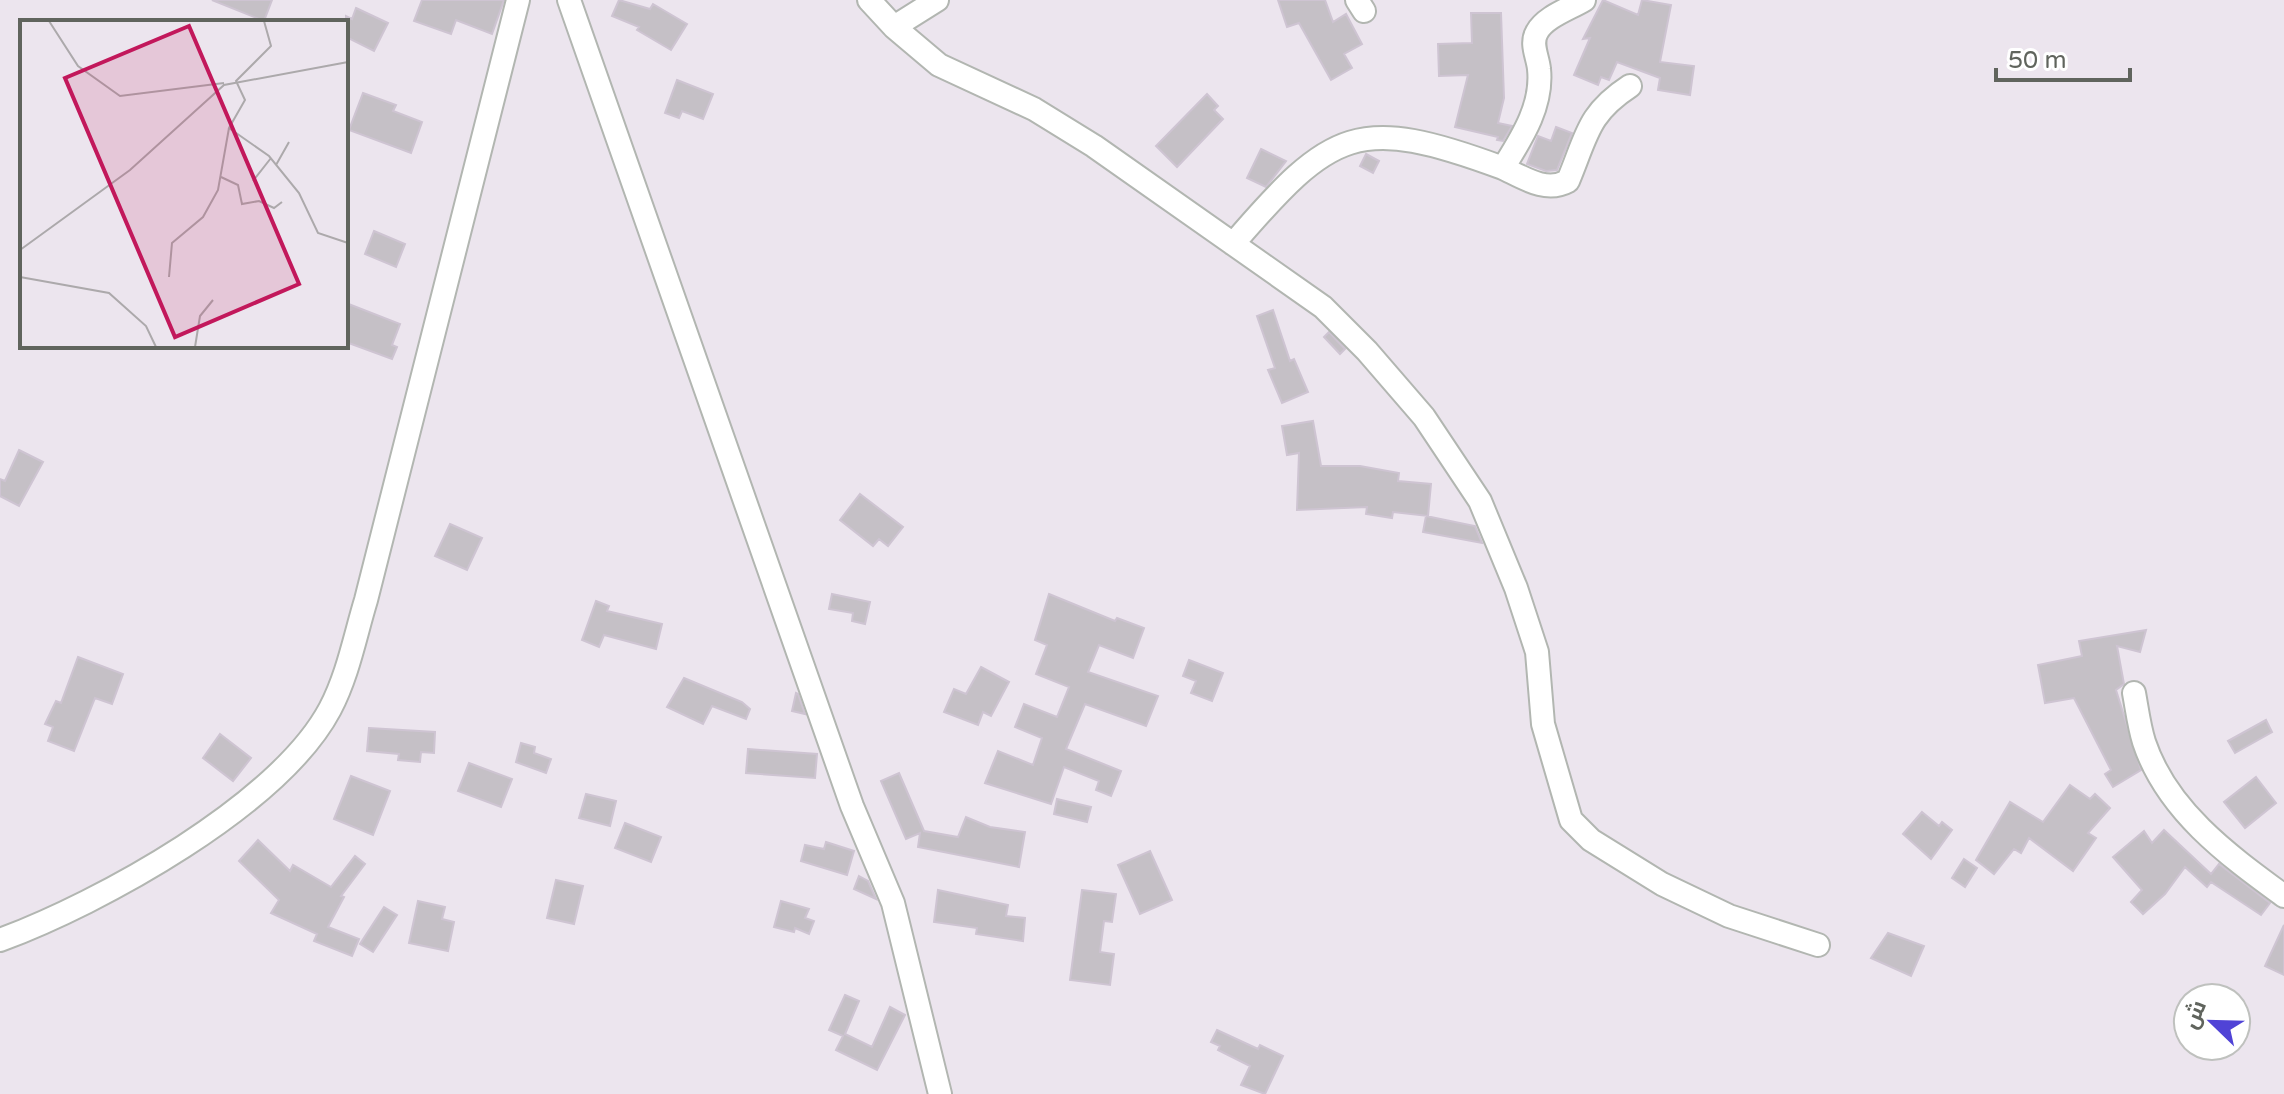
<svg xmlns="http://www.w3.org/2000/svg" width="2284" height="1094" viewBox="0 0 2284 1094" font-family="'Varela Round',Cairo,sans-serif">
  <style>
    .building { fill: #c5c0c6; stroke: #cec4d2; stroke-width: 2 }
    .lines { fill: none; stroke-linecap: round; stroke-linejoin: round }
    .minor-casing { stroke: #b2b6b1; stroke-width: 26 }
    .minor { stroke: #fff; stroke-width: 22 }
    .inset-road { fill: none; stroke: #aca9ab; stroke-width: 2 }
    .view { fill: #c2185b; fill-opacity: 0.15; stroke: #c2185b; stroke-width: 4 }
    .inset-edge { fill: none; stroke: #60645d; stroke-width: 4 }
  </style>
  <rect width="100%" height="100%" fill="#ece5ee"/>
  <path class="building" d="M212,0H272L264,21Z
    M422,0H504L492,34L456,20L451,34L414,21Z
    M619,0L650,9L653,4L687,24L671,50L637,30L639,27L612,16Z
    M1278,0H1325L1333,22L1346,14L1362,44L1344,54L1352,68L1331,80L1299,23L1287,27Z
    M1603,0L1638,15L1642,0L1671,5L1660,62L1694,66L1690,95L1658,90L1660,78L1617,62L1609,80L1601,77L1598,85L1574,75L1590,38L1583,39Z
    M356,8L388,23L374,51L346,37V16L352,19Z
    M1471,13H1501L1504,98L1498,123L1512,126L1503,141L1497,140L1498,137L1455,127L1468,75L1439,76L1438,44L1472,43Z
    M677,80L713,94L703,119L682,111L679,118L665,113Z
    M363,93L396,105L393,111L422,122L411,153L349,130Z
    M1207,94L1218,106L1214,110L1223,119L1177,167L1156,146Z
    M1556,127L1572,133L1557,170L1546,171L1527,164L1538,136L1551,141Z
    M1261,149L1286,161L1266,187L1247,178Z
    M1366,154L1379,161L1373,173L1360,166Z
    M374,231L405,244L396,267L365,254Z
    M346,303L400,324L392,345L397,347L392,359L346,342Z
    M1273,310L1290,361L1294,359L1308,392L1282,403L1268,370L1275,368L1257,316Z
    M1329,332L1345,349L1340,354L1324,337Z
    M1313,421L1321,466H1360L1399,473L1398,481L1431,484L1428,516L1393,512L1392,518L1366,514L1367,507L1297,510L1299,453L1287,455L1282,426Z
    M19,450L43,462L19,506L0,496V479L5,481Z
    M860,494L903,527L888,546L879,539L873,546L840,520Z
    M1426,516L1475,526L1482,543L1423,532Z
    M450,524L482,538L467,570L435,556Z
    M832,594L870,602L865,624L852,621L853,613L829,609Z
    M1049,594L1115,621L1117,618L1144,628L1133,658L1099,645L1088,672L1158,696L1146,726L1085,704L1066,749L1121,771L1111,796L1096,790L1099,781L1064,767L1051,804L985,783L998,751L1033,765L1042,738L1015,727L1024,704L1057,717L1069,687L1036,674L1047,645L1035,640Z
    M596,601L609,606L607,611L662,624L656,649L604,635L599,647L582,640Z
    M2146,630L2140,652L2117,646L2124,684L2116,690L2141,770L2113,787L2105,774L2111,770L2074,698L2045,703L2038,665L2082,656L2079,641Z
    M78,657L123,674L112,704L95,698L74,751L48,741L53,727L45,724L56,701L61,703Z
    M1189,660L1223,673L1212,701L1191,693L1196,681L1183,676Z
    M981,667L1009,682L991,716L983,712L978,725L944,712L954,689L966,694Z
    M684,678L742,702L750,709L746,719L712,706L703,724L667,707Z
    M796,693L798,694L805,714L792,711Z
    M2266,720L2272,732L2235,753L2228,741Z
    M369,728L435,732L434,753L421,752L420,762L398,760L399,754L367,751Z
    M220,734L251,758L233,781L203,758Z
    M521,743L535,747L534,753L551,759L546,773L516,762Z
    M748,749L817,754L815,778L746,773Z
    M469,763L512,779L501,807L458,791Z
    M899,773L924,831L958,837L966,817L990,827L1025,832L1019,867L918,847L920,833L906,839L881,781Z
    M351,776L390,791L373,835L334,819Z
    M2256,777L2276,803L2245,828L2224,802Z
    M2070,785L2090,799L2095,794L2110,808L2088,833L2096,838L2073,871L2029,838L2021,853L2014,849L1994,874L1976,860L2010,802L2043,822Z
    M586,794L616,801L610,826L579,818Z
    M1057,799L1091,807L1087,822L1054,814Z
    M1922,812L1939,826L1942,822L1952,830L1931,859L1903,834Z
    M625,823L661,837L651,862L615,848Z
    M2164,830L2211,874L2219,864L2270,903L2261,915L2211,882L2207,887L2185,867L2165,894L2143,914L2131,902L2142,890L2113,857L2144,831L2152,843Z
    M258,840L290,871L293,865L331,887L355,856L365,864L341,896L344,897L328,927L359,939L352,956L314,941L317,934L271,913L279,900L239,861Z
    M826,842L854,851L847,875L801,861L805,845L824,849Z
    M1150,851L1172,900L1140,914L1118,865Z
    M1964,859L1977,868L1965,887L1952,878Z
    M859,876L868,881L876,899L854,889Z
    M556,880L583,886L574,924L547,918Z
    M938,890L1008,905L1006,916L1025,918L1023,941L976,934L977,928L934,922Z
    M1082,890L1116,894L1112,922L1104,921L1100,952L1114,954L1110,985L1070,980Z
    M418,901L445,907L442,919L454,922L448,951L409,943Z
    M781,901L809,909L805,918L814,921L809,934L795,928L794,932L774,927Z
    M384,907L397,915L373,952L360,944Z
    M2284,925V975L2265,966Z
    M1888,933L1924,946L1911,976L1871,958Z
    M845,995L859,1001L845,1034L872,1047L890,1007L905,1015L877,1070L836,1050L843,1036L829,1030Z
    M1217,1030L1258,1049L1260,1045L1283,1056L1265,1094L1241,1085L1250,1066L1218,1050L1220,1046L1211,1042Z"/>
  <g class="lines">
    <defs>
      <path id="minor" d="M569,0L852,806L893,903L940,1094
        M869,0L894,27L937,0
        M1357,0L1364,11
        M894,27L939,65L1034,109L1094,146L1323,307L1367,351L1424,417L1480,501L1516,588L1537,652L1543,724L1571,820L1591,840L1662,884L1729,916L1818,945
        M1503,168C1524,178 1546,193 1568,181C1587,136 1587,114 1630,86
        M1233,244C1332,129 1357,114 1503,168C1521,139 1543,106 1539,69C1538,57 1530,44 1537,32C1545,17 1569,9 1584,0
        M2134,693C2137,709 2139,726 2144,742C2167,811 2228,855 2284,896
        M0,940C100,903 279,805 330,709C348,675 355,636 366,600L518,0"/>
    </defs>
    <use href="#minor" class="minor-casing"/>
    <use href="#minor" class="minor"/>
  </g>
  <g transform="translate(20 20)">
    <rect width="328" height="328" fill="#ece5ee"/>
    <path class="inset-road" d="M29,1L58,46L100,76L204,63M244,1L251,26L216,61L225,80L209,108L249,136L279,173L298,213L328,223M256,145L269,122M201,157L218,165L222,184L239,181L254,188L262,182M233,161L251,138M0,230L110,150L204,65L328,42M0,257L89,273L126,306L136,327M149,257L152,223L183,197L198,170L209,108M175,327L180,296L193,280"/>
    <path class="view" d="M169,6L279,264L155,317L45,58Z"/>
    <rect width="328" height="328" class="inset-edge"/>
  </g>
  <g transform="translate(2212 1022) rotate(293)"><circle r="38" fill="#ffffff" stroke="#bfc1be" stroke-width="2"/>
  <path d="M0-6L14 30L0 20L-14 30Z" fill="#5043d6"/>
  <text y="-12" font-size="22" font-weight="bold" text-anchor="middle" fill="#60645d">ش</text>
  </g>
  <path d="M1996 68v12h134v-12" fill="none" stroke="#60645d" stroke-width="4"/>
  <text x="2008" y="68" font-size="24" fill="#60645d" stroke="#ffffff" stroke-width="6" paint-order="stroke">50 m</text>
</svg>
